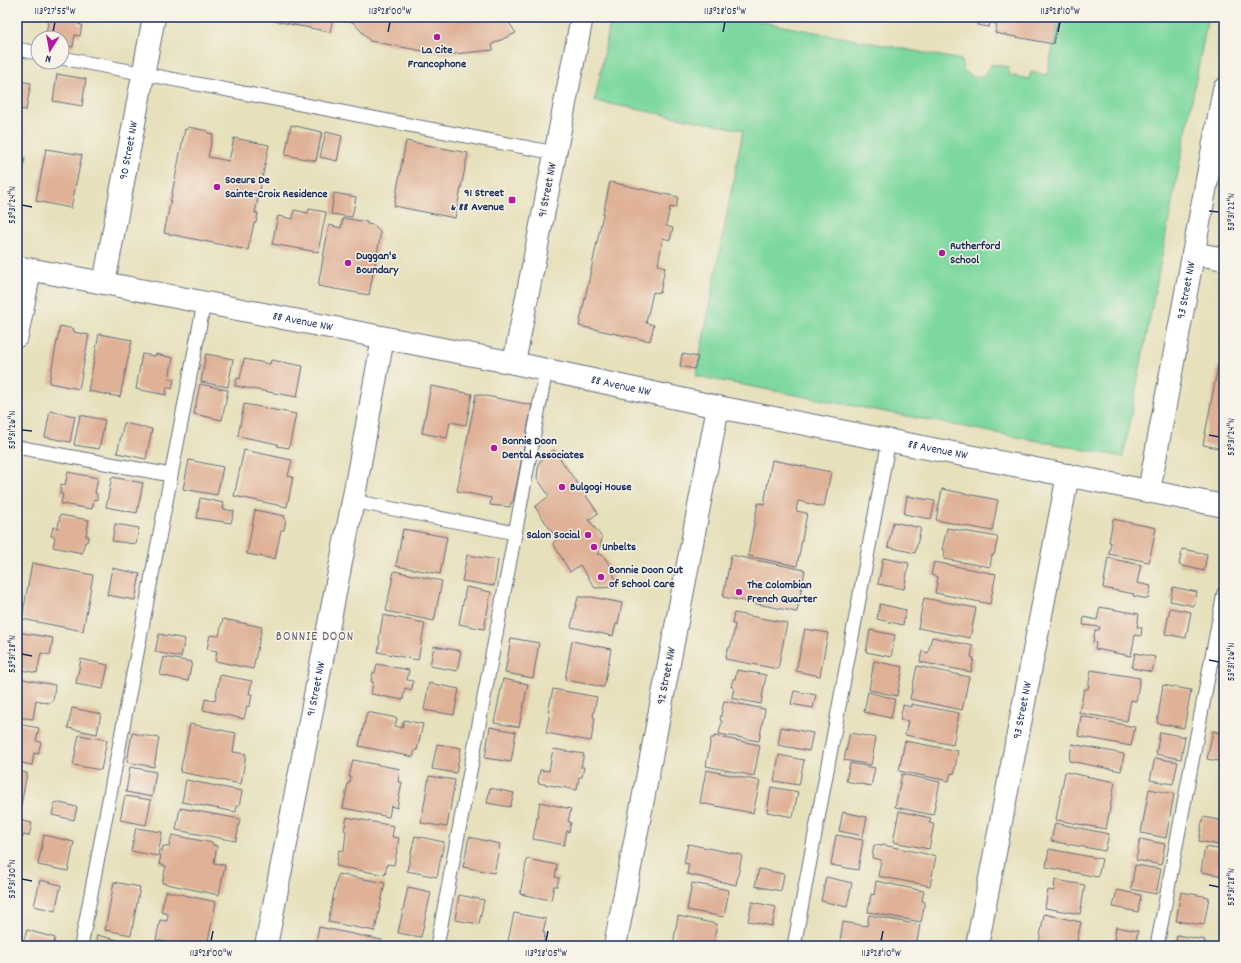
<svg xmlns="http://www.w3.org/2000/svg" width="1241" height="963" viewBox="0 0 1241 963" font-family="Dekko,sans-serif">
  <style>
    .green { fill: #7dd89f; stroke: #4c847e }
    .building { fill: #dfb196 }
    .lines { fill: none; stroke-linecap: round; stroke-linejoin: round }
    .lane-casing { stroke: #626d7f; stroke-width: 15 }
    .street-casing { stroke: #626d7f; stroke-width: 24 }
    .secondary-casing { stroke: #626d7f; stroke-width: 24 }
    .lane { stroke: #fff; stroke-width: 13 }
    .street { stroke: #fff; stroke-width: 22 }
    .secondary { stroke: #fff; stroke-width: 22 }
    .ticks { fill: none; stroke: #1b2f5e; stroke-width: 1.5 }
    .poi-dot { fill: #b5179e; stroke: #f7f3e8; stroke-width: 1.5 }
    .labels { text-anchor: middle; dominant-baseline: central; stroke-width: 3; stroke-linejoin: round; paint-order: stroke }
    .poi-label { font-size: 12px; font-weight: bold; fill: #1b2f5e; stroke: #f7f3e8; text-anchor: start }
    .street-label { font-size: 12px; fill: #1b2f5e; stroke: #f7f3e8 }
    .neighbourhood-label { font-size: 13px; letter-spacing: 1px; fill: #605c72; stroke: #f7f3e8 }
    .neatline { fill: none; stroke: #1b2f5e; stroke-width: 1.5 }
    .ticks-label { font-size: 10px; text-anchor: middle; fill: #1b2f5e }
  </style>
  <rect width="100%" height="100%" fill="#f7f3e8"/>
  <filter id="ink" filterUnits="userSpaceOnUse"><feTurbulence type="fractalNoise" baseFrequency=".025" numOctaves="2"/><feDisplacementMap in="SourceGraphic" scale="8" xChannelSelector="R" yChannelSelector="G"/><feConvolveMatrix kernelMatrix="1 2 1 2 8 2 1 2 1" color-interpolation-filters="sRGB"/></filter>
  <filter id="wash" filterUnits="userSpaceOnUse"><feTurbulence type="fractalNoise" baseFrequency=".012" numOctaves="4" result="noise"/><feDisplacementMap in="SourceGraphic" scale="16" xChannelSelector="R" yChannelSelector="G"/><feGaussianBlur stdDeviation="0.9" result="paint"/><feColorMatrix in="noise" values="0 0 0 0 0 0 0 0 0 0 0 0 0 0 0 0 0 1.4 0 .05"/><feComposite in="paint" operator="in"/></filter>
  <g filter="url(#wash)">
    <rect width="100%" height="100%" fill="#e6e0bb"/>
    <path class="green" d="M611,17H757V21L961,60C962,80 985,83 991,64L1009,67L1008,75L1029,79L1031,72L1047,75L1059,17H1208L1123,457L696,376L743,130L595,101Z"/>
    <g id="blocks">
      <path class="building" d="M49,17H79L78,24L82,25L80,36L75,35L73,47L62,45V38H45Z
        M255,17H505L516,33L492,44L493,50L444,55L370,41L353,22L333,18L330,32Z
        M969,17H1059L1053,44L995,33L997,24L990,22L989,27L977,25L978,20Z
        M57,74L86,79L82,106L53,101Z
        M17,81L31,83L26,110L17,109Z
        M291,125L322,132L316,161L285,155Z
        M188,127L208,131V133L213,134L208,157L229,161L234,138L269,145L255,213H258L256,223H254L248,250L164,233L185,129L188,130Z
        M326,132L342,136L337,161L320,157Z
        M406,141L468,153L455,218L394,206Z
        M46,149L82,155L71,208L36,201Z
        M17,156L25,158L18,197H17Z
        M610,182L678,197L676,208L670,207L666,226L673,228L670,240L663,238L658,265L665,267L660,293L653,292L646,323L654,325L650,341L579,326Z
        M334,193L356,197L352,217L331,214Z
        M309,209L326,212L318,252L272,244L278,216L293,219L294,210L308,213Z
        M343,218L367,222V224L373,225L376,227L380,232V238L369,295L318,286L329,225L341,228Z
        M60,326L74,329V332L89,335L79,389L49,383Z
        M1223,328H1224V348L1219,347Z
        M99,334L132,340L120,397L88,391Z
        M142,354L155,356L156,354L173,358L169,378L174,379L172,389L167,387L166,395L136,389Z
        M206,354L233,359L228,387L201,382Z
        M682,354L698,357L694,369L680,366Z
        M244,359L270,364L271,360L303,366L297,397L235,386L237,378L240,379Z
        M1218,366L1224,367V449L1203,445Z
        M200,384L228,390L222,420L194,414Z
        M431,386L472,394L466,425L450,422L447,438L422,433Z
        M476,394L532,405L513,502H511L510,507L490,505L491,498L457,491Z
        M244,404L296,414L289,448L277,446L278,444L238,436Z
        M50,411L75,416L70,442L45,437Z
        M80,415L105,420L99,449L74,445Z
        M124,423L152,429L146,459L117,453Z
        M244,450L292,460L288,476L293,477L287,507L234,496Z
        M554,450L598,513L589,520L602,538L599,552L597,554L603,555L611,567L618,587L595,588L580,565L570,572L553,543L557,539L535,507L549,496L537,478L539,462Z
        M189,460L223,467L217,495L183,489Z
        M772,460L831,472L824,507L798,501L796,511L807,513L797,566L748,556L758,503L764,504Z
        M68,472L98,478L95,493L97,494V500L94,499L92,509L61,504L63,494H60L61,484L65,485Z
        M112,477L143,483L137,513L106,507Z
        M942,489L998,500L992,531L936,520Z
        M907,496L935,501L931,519L904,514Z
        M200,498L224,503L223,509L234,511L231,523L197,518Z
        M255,510L285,516L284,518L286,519L284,530H281L275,559L247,554Z
        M60,515L89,520L86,536H89L87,542H85L82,553L53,547L55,537L51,536L53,527L58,528Z
        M1113,519L1156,528L1149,562L1109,554L1111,542H1109Z
        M893,522L921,528L915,553L888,547Z
        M115,524L139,528L136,544L112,541Z
        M947,528L998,537L994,555H992L990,567L944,559L945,550H942Z
        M403,529L447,537L440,574L396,566Z
        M1182,549L1207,554L1204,571L1179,565Z
        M467,555L498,560L494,586L462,581Z
        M731,555L805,570L797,612L723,597Z
        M883,558L909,563L904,589L878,584Z
        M1108,558L1141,565L1137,583L1151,586L1148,599L1133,596L1134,594L1103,588Z
        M934,562L996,574L990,604L935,593L938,577L931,575Z
        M32,563L93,575L83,631L22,619Z
        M112,568L140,574L135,600L107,595Z
        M394,571L442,581L434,621L386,611Z
        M466,587L491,592L484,629L459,624Z
        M1173,587L1197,592L1194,606L1170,601Z
        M578,597H592L622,603L618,624H616L613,636L571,627Z
        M924,598L976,608L970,638L918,628Z
        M880,604L906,610L903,625L877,619Z
        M1100,607L1139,614L1137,627H1142L1141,636L1135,635L1131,656L1095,649L1096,643L1093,642L1095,630H1099L1100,627L1083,625L1084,617L1097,620Z
        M1170,608L1191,612L1186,638L1165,634Z
        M734,613L787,623L778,669L725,659L728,648H730L733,637L735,624H732Z
        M383,615L425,623L418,660L378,652L380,640L379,639Z
        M223,619L262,627L253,669L215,661L217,651L207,649L210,635L219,636Z
        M805,629L828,633L820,676L796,671Z
        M870,630L895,635L891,657L866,652Z
        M17,632L53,638L50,655L41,653L37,673L17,669Z
        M159,634L185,639L181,657L155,652Z
        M932,637L973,646L971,657L974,658L971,672L920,662L922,651L928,653Z
        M511,638L539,643L533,678L505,673Z
        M572,641L611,649L604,687L565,680Z
        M434,646L461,651L457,671L430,666Z
        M1135,653L1155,657L1152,672L1132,668Z
        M164,657L192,662L188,681L160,675Z
        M81,659L108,665L103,689L76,684Z
        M874,661L903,667L897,696L869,690Z
        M377,664L409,670L407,680L413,681L412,690L405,688L403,700L371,694L373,682L371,681L373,672L375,673Z
        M917,666L969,677L962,710L910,699Z
        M737,670L766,675L761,704L732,698L734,687H731L733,679H735Z
        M1091,670L1140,678L1136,701L1131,700L1127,721L1079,713L1084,689H1088Z
        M220,675L252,681L249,694H252L250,706H247L244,719L203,710L205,699L215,701Z
        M17,678L55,685L53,700L48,703L36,700L33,719L17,717Z
        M503,679L528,684L519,727L494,723Z
        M429,683L459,689L454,715L424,710Z
        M1163,685L1191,690L1184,728L1157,723Z
        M553,689L597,697L593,717L595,718L591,741L546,733L550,712H548Z
        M794,691L816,695L813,708L791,704Z
        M868,692L895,699L891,718L864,712Z
        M724,701L765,709L759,741L719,734L722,721L720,720Z
        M911,704L959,713L953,745L905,735L908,721L900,720L903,705L911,707Z
        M72,708L101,714L97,734L68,728Z
        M367,712L397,718L395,726L402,728L404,720L423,724L417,750H415L413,757L359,746Z
        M1081,716L1135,727L1131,746L1078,736Z
        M17,724L39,728L36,741L41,742L38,754L34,753L32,765L17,762Z
        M190,724L236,733L233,752L246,754L241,784L180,772Z
        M490,727L516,732L511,762L485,758Z
        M781,727L813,733L809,751L778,745Z
        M1213,731L1224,734V762L1207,759Z
        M1160,732L1185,737L1181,759L1156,754Z
        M132,733L159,738L154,767L127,762Z
        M850,733L876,738L871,765L844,760Z
        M79,735L107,740L101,770L73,765Z
        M714,736L760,745L754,776L706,766L711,738H714Z
        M905,741L958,751L954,774L951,773L949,781L899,771Z
        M437,744L461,748L456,773L432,769Z
        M1072,744L1124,754L1121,771L1069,761Z
        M553,749L584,754L581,767H584L582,777H579L577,790L538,783L540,770L549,771Z
        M779,755L804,760L799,785L774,781Z
        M1155,758L1178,762L1173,784L1150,780Z
        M353,760L400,769L398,782H402L397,808L391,806L389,817L343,808L348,783H350L351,777H349Z
        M850,763L875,768L871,786L846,781Z
        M130,767L156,772L152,797L126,792Z
        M706,770L760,781L753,813L700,803Z
        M17,771L27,773L20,811L17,810Z
        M1065,772L1115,782L1106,829L1056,820Z
        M902,774L940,782L933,815L895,807Z
        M429,776L455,780L447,827L421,823Z
        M186,780L242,791L239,806L237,805L236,812L182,802Z
        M771,787L798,792L793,817L767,812Z
        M490,788L514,793L510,807L487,803Z
        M1149,789L1174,794L1166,838L1141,833Z
        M125,796L151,800L146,825L120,820Z
        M55,802L77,807L74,820L52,815Z
        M540,802L571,809L568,822H571L569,832L567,831L564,845L533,839Z
        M180,808L240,819L236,841L176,830Z
        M899,811L931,818L929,823L934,824L929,849L893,842Z
        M843,812L867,817L863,836L839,831Z
        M347,817L394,826L392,837L399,838L397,851L394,865L387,864L385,875L336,866L339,850L344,851L346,831L344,830Z
        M1203,817L1224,821V846L1199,841Z
        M17,820L32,823L29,836L23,835V837L17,836Z
        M1055,823L1109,834L1105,851L1051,841Z
        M136,828L162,832L158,856L131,851Z
        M44,835L74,842L68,871L38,865Z
        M172,835L213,843V845L217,846L214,863L225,865L219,895L162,883L166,866L159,864L163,846L169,847Z
        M836,835L863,840L858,870L831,865Z
        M415,836L444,842L437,877L407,871Z
        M469,837L500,844L494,873L463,867Z
        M1140,839L1165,844L1161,865L1136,860Z
        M688,844L742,855L736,885L687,874L689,864L684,863Z
        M874,845L883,846V845L936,856L930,886L878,876L881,860L872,858Z
        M1205,847L1224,850V876L1201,872Z
        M1049,849L1102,859L1098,877L1046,867Z
        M527,859L557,865L555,877L559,878L557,886H554L551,900L520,894Z
        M1135,865L1161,869L1156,894L1131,889Z
        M759,869L784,874L781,891L755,886Z
        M338,874L385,883L375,931L328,922Z
        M826,877L852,883L847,907L821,901Z
        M40,880L61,885L55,911L34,906Z
        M1055,880L1085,885L1080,914L1045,908L1048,890L1054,891Z
        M876,881L924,891L922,901L925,902L921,922L868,912L871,894L874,895Z
        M114,882L140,887L131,935L105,930Z
        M692,883L729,890L724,917L687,910Z
        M408,887L431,892L421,937L398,933Z
        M1117,890L1141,895L1138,912L1113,907Z
        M166,891L216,902L207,946H184L156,940L160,920L167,921L168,914L161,912Z
        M1181,892L1209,897L1204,925L1176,921Z
        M459,895L484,900L479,924L455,920Z
        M752,902L776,907L772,926L748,921Z
        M514,913L546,919L543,932L545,933L544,942H541V946H507Z
        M1044,914L1081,922L1076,946H1052L1039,943Z
        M869,915L920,925L916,946H866L840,941L843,922L867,926Z
        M678,916L717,924L713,946H680L673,945Z
        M319,927L382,940L381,946H315Z
        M1116,927L1138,931L1135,945L1114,941Z
        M27,930L55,938L53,946H22Z
        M97,935L129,943V946H95Z
        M1177,935L1205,940L1204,946H1175Z"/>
    </g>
  </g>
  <g filter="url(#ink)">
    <use href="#blocks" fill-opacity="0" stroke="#626d7f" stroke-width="1"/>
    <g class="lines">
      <defs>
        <path id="lane" d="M17,49L38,53
          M62,58L555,153
          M17,447L171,475
          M353,501L515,533
          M81,946L204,303
          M437,946L546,370
          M794,946L889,440
          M1157,946L1224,593"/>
        <g id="street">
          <path d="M1193,253L1224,259"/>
          <path id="s1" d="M17,267L104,283L514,363"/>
          <path id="s2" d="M104,283L154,17"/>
          <path d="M17,336L30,270"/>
          <path id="s3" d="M718,407L1224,506"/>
          <path id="s4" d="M1149,491L1224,89"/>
          <path id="s5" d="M266,946L353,501L383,338"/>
          <path id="s6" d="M977,946L1068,475"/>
        </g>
        <g id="secondary">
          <path id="s7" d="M582,17L514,363L718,407L615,946"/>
        </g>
      </defs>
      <use href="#lane" class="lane-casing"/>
      <use href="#street" class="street-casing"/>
      <use href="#secondary" class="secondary-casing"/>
      <use href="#lane" class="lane"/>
      <use href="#street" class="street"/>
      <use href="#secondary" class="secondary"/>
    </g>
  </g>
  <path class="ticks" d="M53,32L55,22M388,32L390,22M723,32L725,22M1058,32L1060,22M22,205L32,207M1209,211L1219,212M22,430L32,431M1209,435L1219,437M22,654L32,656M1209,660L1219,662M22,879L32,881M1209,885L1219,887M211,941L213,931M546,941L548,931M881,941L883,931"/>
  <g class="poi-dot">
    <circle cx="437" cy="37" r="4"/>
    <circle cx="217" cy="187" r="4"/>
    <rect x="508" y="196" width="8" height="8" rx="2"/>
    <circle cx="942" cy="253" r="4"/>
    <circle cx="348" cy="263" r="4"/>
    <circle cx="494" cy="448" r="4"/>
    <circle cx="562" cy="487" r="4"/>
    <circle cx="588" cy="535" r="4"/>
    <circle cx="594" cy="547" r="4"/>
    <circle cx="601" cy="577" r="4"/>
    <circle cx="739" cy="592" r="4"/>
  </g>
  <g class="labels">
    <g class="poi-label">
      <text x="437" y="50" text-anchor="middle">La Cite<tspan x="437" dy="14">Francophone</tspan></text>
      <text x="225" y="180">Soeurs De<tspan x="225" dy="14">Sainte-Croix Residence</tspan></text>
      <text x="504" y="193" text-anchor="end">91 Street<tspan x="504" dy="14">&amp; 88 Avenue</tspan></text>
      <text x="950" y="246">Rutherford<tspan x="950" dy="14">School</tspan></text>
      <text x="356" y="256">Duggan's<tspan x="356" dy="14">Boundary</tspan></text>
      <text x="502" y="441">Bonnie Doon<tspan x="502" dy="14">Dental Associates</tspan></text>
      <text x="570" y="487">Bulgogi House</text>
      <text x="580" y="535" text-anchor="end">Salon Social</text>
      <text x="602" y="547">Unbelts</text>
      <text x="609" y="570">Bonnie Doon Out<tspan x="609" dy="14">of School Care</tspan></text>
      <text x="747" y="585">The Colombian<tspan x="747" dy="14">French Quarter</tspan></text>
    </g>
    <g class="street-label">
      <text stroke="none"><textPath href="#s2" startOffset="135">90 Street NW</textPath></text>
      <text transform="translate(548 190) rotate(-79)">91 Street NW</text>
      <text stroke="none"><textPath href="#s4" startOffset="204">93 Street NW</textPath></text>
      <text stroke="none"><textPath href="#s1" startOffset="291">88 Avenue NW</textPath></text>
      <text stroke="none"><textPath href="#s7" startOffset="462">88 Avenue NW</textPath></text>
      <text stroke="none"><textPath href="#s3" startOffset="224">88 Avenue NW</textPath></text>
      <text transform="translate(667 676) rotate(-79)">92 Street NW</text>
      <text stroke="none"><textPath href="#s5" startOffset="262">91 Street NW</textPath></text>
      <text stroke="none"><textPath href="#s6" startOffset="240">93 Street NW</textPath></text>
    </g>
    <g class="neighbourhood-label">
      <text x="315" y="637">BONNIE DOON</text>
    </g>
  </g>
  <rect width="1241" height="963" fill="none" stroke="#f7f3e8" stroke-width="44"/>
  <g transform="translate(50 50) rotate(191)"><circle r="19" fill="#f7f3e8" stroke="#9fa5b1"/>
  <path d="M0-3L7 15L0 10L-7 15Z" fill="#b5179e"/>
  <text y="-6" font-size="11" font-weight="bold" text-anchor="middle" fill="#1b2f5e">N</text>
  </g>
  <rect x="22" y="22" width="1197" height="919" class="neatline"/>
  <g class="ticks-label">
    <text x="55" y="14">113°27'55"W</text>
    <text x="390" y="14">113°28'00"W</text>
    <text x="725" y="14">113°28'05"W</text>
    <text x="1060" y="14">113°28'10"W</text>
    <text transform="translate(11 205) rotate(-90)" y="4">53°31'24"N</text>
    <text transform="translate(1230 212) rotate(-90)" y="4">53°31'22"N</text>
    <text transform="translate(11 430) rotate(-90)" y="4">53°31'26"N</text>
    <text transform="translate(1230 437) rotate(-90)" y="4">53°31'24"N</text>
    <text transform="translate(11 654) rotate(-90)" y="4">53°31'28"N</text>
    <text transform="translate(1230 662) rotate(-90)" y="4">53°31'26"N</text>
    <text transform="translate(11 879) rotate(-90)" y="4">53°31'30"N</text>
    <text transform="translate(1230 887) rotate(-90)" y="4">53°31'28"N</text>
    <text x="211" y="956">113°28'00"W</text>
    <text x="546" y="956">113°28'05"W</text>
    <text x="881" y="956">113°28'10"W</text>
  </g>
</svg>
